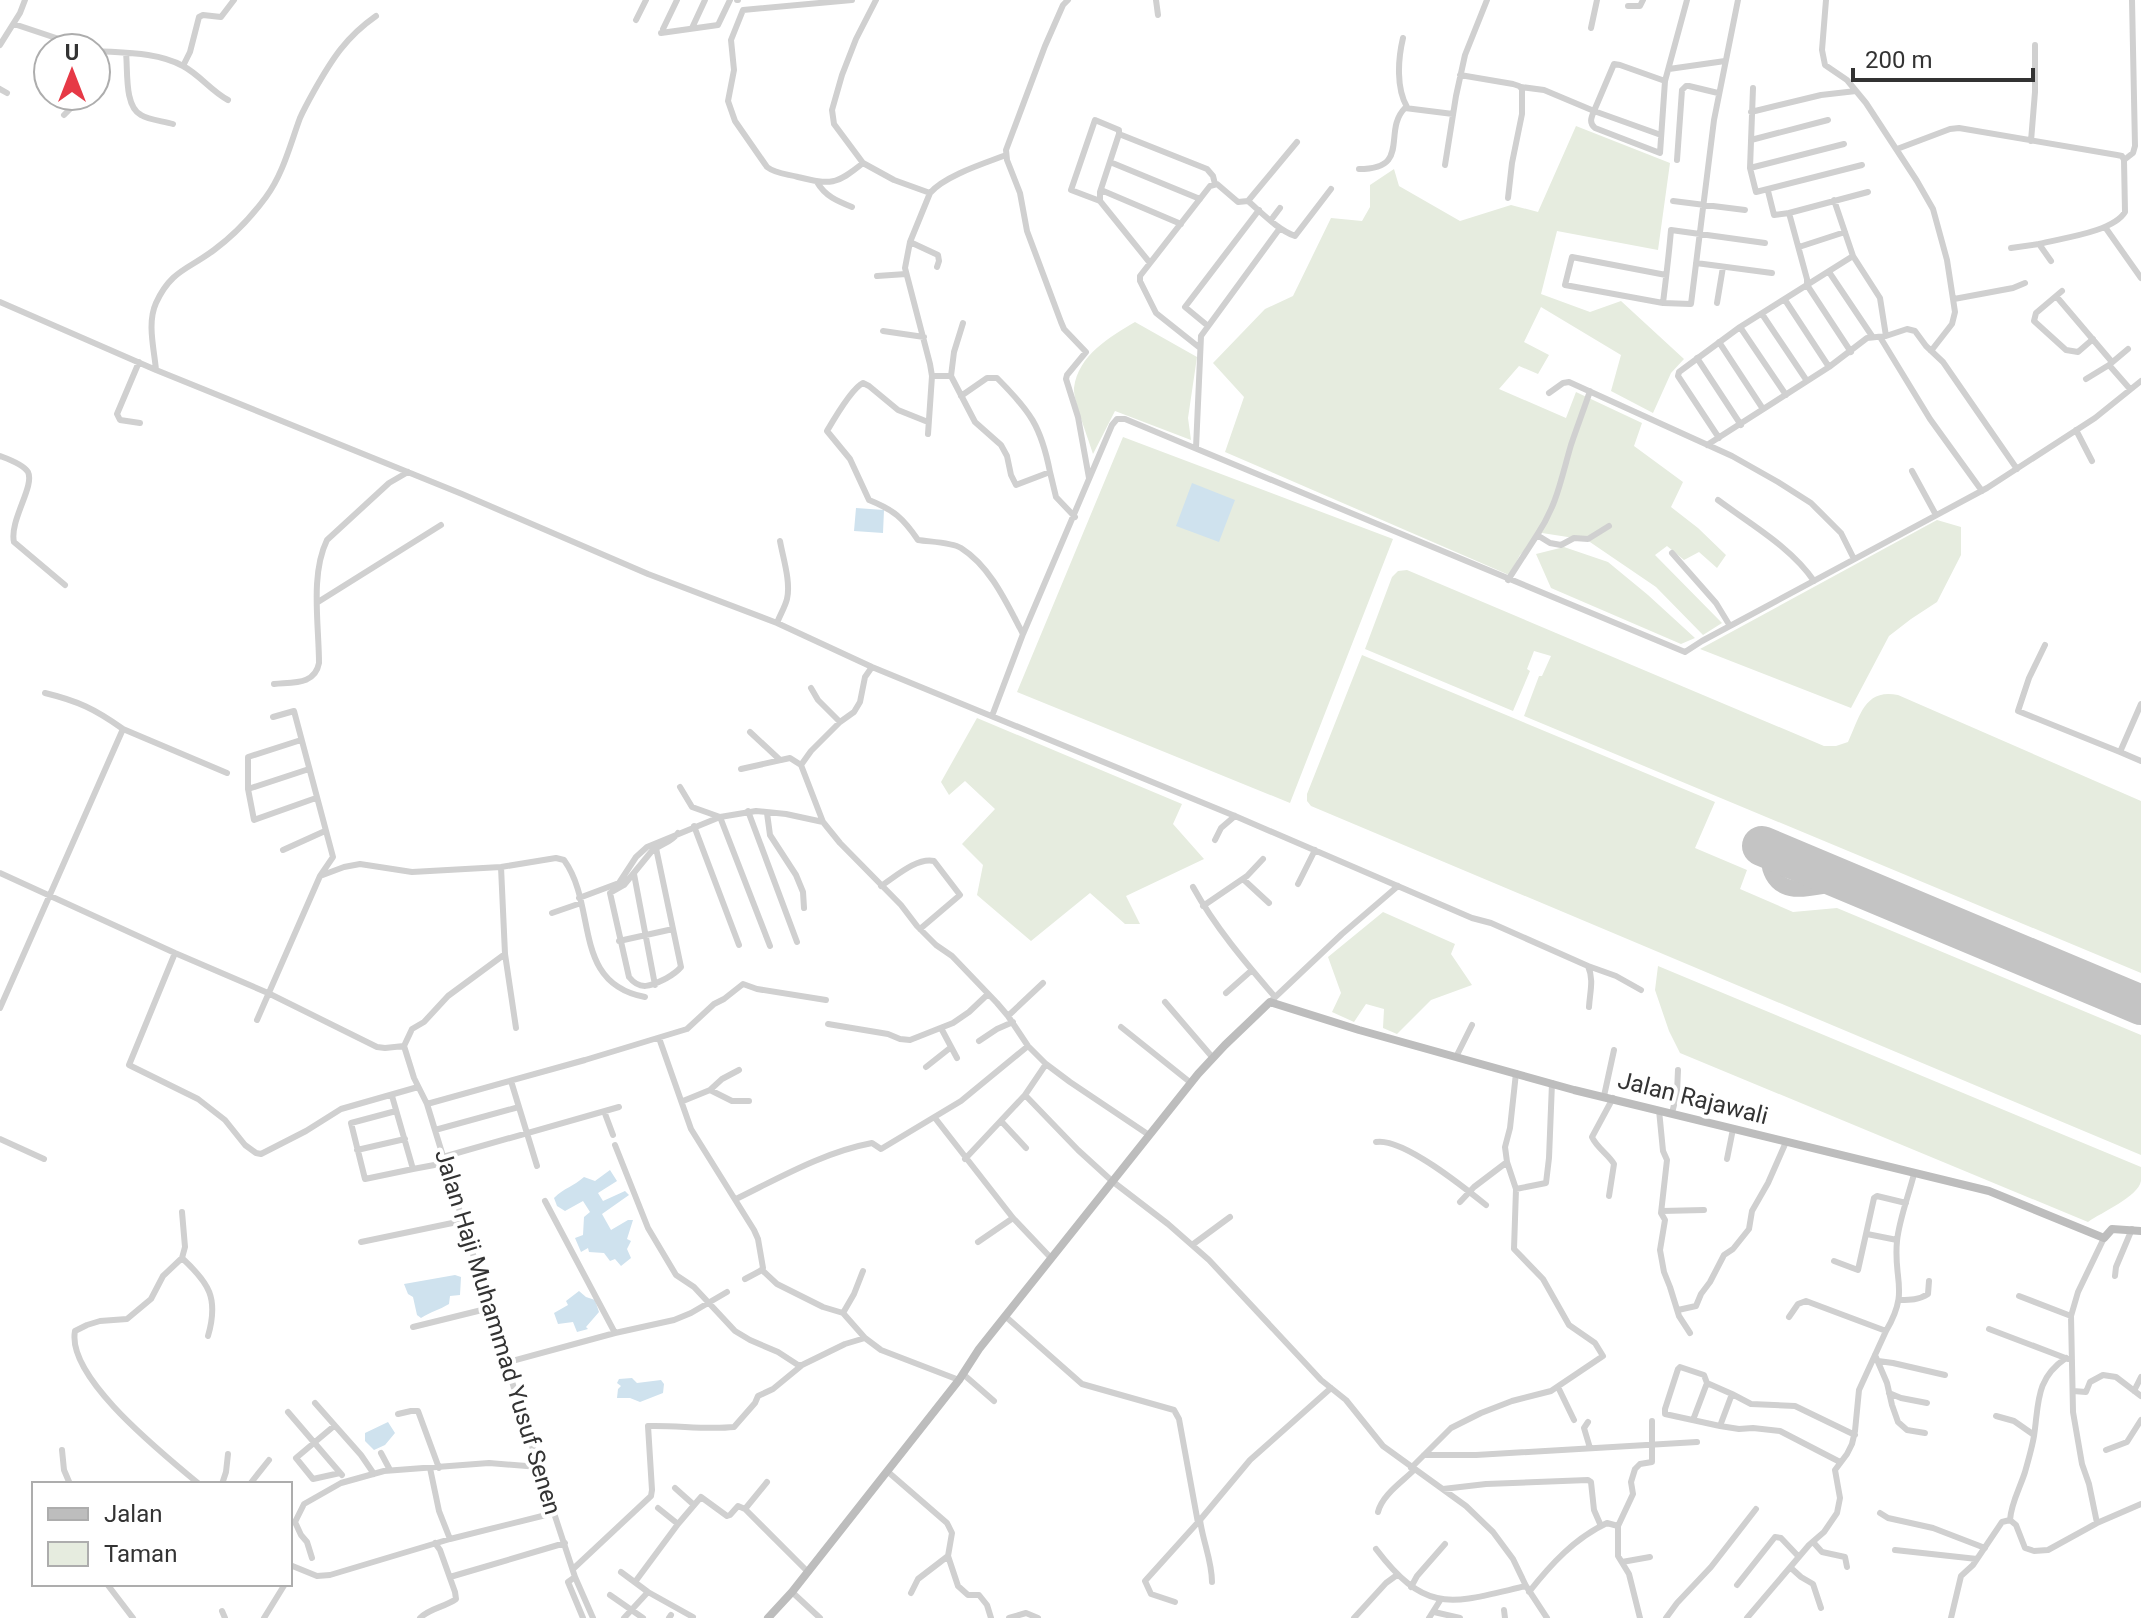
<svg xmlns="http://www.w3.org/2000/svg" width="2141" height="1618" viewBox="0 0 2141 1618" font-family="Roboto,sans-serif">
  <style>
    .green { fill: #e6ecdf }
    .water { fill: #cfe2ee }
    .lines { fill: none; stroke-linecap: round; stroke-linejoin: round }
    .taxiway { stroke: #c4c4c4; stroke-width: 16 }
    .runway { stroke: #c4c4c4; stroke-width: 40 }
    .street { stroke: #d0d0d0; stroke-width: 6 }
    .secondary { stroke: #bdbdbd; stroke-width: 8 }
    .labels { text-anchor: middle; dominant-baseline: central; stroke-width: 8; stroke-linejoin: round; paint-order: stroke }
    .street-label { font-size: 24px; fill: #333; stroke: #fff }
  </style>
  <rect width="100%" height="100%" fill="#fff"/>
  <path class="green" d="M1576,126L1670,163L1658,250L1557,231L1541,294L1590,312L1621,301L1684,359L1671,373L1653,413L1611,391L1621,355L1541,307L1524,342L1549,355L1538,374L1519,366L1499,389L1566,418L1576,392L1642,423L1634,446L1683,482L1671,507L1698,528L1726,555L1717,568L1699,552L1684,560L1667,546L1655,555L1722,623L1703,635L1656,587L1587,540L1542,533L1520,555L1509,575L1225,452L1244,397L1213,363L1265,309L1293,296L1331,218L1362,221L1370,207V185L1394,169L1399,186L1460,221L1511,205L1538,212Z
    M1135,322L1197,357L1188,418L1191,440L1115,411L1093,454C1089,440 1073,400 1074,388C1078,355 1110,337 1135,322Z
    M1123,437L1393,539L1290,803L1017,692Z
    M1937,520L1961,527V555L1937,602L1911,619L1889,636L1851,708L1700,649Z
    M1564,547L1608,562L1648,595L1695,638L1681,644L1551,588L1536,554Z
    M1407,570L1824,746H1836L1848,742C1860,717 1864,688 1898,695L2141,801V973L1524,716L1539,676H1542L1551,656L1534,651L1527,669L1530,671L1513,711L1365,649L1392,577L1398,571Z
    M1362,655L1715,802L1695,848L1747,870L1740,889L1793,912L1837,908L2141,1035V1155L1311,806L1307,801V794Z
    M977,718L1182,804L1173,824L1204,859L1126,896L1140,924H1125L1090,893L1031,941L977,895L983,865L962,844L995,809L965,781L949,795L941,782Z
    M1383,912L1455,944L1451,954L1472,985L1431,1000L1397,1034L1383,1028L1384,1009L1366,1004L1354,1022L1332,1012L1341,993L1328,957Z
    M1658,966L2141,1167C2141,1171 2141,1176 2141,1181C2138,1197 2102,1212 2088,1222L1680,1053L1669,1031L1655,990Z"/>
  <path class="water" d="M1192,483L1235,500L1219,542L1176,526Z
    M856,508L884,510L883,533L854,531Z
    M610,1170L617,1181L598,1193L603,1201L625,1191L629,1195L602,1214L611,1230L628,1220H633L627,1239L631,1241L627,1249L631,1258L621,1266L615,1259L610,1261L604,1253L589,1252L588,1248L581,1252L575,1238L583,1235L584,1217L590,1212L583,1201L565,1211L557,1206L554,1198C564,1188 574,1186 584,1177L595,1181Z
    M455,1275L461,1277L460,1295L450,1296L449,1304C439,1310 430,1312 421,1318L417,1315L413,1297L408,1294L404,1284Z
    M579,1291L586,1297L595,1300L599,1312L586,1327L588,1329L577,1332L573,1322L558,1324L554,1313L568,1305L566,1301Z
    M632,1378L637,1383L661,1380L664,1384L663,1393L640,1402L630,1398H617L618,1389L621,1386L617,1383L619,1379Z
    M388,1422L395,1433L385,1445L374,1450L365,1441V1433Z"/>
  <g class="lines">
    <path class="taxiway" d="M1821,871L1805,856L1784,847L1773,851C1768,859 1768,866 1773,875C1788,902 1825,881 1850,883"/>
    <path class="runway" d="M1762,846L2141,1005"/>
    <path class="street" d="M737,0H738
      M852,0L743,10L731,40L734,70L728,101L735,121L767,167C776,174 787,174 798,177C831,185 836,185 863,163
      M876,0L856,39L842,75L832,110L834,124L863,163L894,180L930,193
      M1068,0L1063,5L1045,46L1006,150L1007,160L1020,193L1027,231L1061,322L1064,329L1086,352L1067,375L1066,379L1078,417L1089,478
      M1156,0L1158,15
      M1826,0L1822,50L1825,65L1847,80L1866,103L1917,181L1933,209L1947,260L1955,312L1952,324L1931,351
      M1628,6H1640L1643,0
      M636,20L646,0
      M14,24L86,48
      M692,28L705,0
      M1591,28L1597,0
      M663,29L677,0
      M661,33L718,25L730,0
      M1403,38C1398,59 1396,88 1407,107
      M0,45L20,13L25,0
      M96,51C124,53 157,52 183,66C200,75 211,91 228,100
      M126,53C128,70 124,106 141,115C149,120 163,121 173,124
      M183,66L190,52L199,17L203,15L221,17L234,0
      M1669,69L1725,61
      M1460,75L1513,84L1519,86L1522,89V114L1512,163L1508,198
      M1521,87L1544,90L1594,111L1614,64L1620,65L1665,81L1687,0
      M1753,88L1750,168L1756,192L1862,165
      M0,89L7,93
      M1751,112L1821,95L1856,91
      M64,115L73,106L74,96
      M1119,134L1100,192V201L1150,263
      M1661,135L1594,111C1591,118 1589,123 1595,128L1660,153L1665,81
      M1751,140L1828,120
      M2031,141L2035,92V45
      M1897,149L1950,129L1959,128L2117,155L2122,156L2124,160
      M1677,160L1682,90L1686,86H1689L1718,93
      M2124,160L2133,153L2135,146L2132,0
      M1110,162L1200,199
      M1445,165L1456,96L1465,55L1487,0
      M1750,168L1844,144
      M1359,169C1412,169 1382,131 1405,108L1453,114
      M817,182C825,196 837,201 852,207
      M1101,190L1181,224
      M1768,191L1774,215L1789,213L1807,279V285L1851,352
      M1834,200L1853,256L1880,298L1886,336
      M1100,201L1071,190L1095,120L1119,130V134L1207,169L1213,176L1215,184
      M1248,201C1262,213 1278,230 1295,236L1331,189
      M1673,201L1745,210
      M1789,213L1868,192
      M1271,220L1280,208
      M2105,227L2141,278
      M910,242L938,255L939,261L937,267
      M1799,247L1845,232
      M2011,248L2039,244
      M2051,261L2039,244C2062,238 2113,232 2125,212L2124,160
      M1696,263L1772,273
      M1829,272L1872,336
      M1666,275L1572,257L1565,285L1663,303C1666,278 1669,254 1671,230L1765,243
      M877,276L906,274
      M2062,291L2036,313L2034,321L2066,350L2078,352L2093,339
      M2056,296L2112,362
      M1954,299L2013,288L2025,283
      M1785,300L1829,367
      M0,302L156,370L462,494L648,574L777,623L872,667L1235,816L1472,918L1491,923L1588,966C1594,980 1590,991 1589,1007
      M1663,303L1691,304L1714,120L1738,0
      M1717,303L1723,267
      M1762,314L1807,381
      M1208,326L1185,307L1259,210
      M1740,327L1786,395
      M883,331L924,337
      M1880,337L1930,419L1982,491
      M1719,342L1763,409
      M1200,348L1156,313L1140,281V276L1210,186L1217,184L1238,202L1248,201L1297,142
      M1697,358L1741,425
      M139,362L117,414L120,420L140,423
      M2109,365L2130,389
      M156,370C154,348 147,323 156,303C171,270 189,269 214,250C233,236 252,216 266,197C283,174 290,145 300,118C304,109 309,100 314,91C332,59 346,37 376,16
      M932,376H951L975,422L1001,445L1007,456L1011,475L1016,485L1050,472L1056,497L1075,517
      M951,376L954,352L963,323
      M2086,379L2109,365L2128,349
      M1549,393L1563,383L1569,382L1732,456L1778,482L1811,503L1841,533L1854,559
      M961,396L987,378H997C1030,411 1041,426 1050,472
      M928,422L898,410L869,386L863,383C852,388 834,419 827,431L850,459L869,500C894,510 903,518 918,540C931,542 951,542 961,548C991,567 1007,604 1023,634
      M2076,430L2092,461
      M928,434L932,376L930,364L905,268L910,242L930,193C944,176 985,163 1006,155
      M1719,438L1678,376L1679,372L1740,327L1853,256
      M1707,445L1829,367L1867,338L1886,336L1907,329L1915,331L1926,346L1943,362L2017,469
      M1196,448L1201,336L1280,228
      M0,456C8,459 23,464 28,472C35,486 9,521 14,542L65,585
      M1912,471L1936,515
      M1718,500C1750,524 1791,547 1814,581
      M1537,535C1557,505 1561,479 1571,445C1577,427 1584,409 1590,391
      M1672,553L1716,603L1730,626
      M1508,580L1537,535L1550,543L1561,545L1574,538L1588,539L1609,526
      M318,602L441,525
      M777,623C780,615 785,607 787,599C791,582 783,558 780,541
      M2045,645L2029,678L2018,711L2120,752L2141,704
      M872,667L865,677L860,702L854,712L840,722L811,751L801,765L823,822L840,843L901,905L917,926L936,945L952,956L997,1003L1008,1016L1028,1046L1046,1064L1070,1082L1149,1135
      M274,684C293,682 315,685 319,663C319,625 310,575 327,540L389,483L408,472
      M811,688L818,700L840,722
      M45,693C78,701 95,709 123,729
      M992,716L1023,634L1112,425L1117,419H1125L1685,652L1702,641L1987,488L2095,418L2141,381
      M273,717L294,711L333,857L320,876
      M750,732L779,759
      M301,740L248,757V789L254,820L316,798
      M2120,752L2141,761
      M741,769L790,758L801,765
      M680,787L692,807L720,817
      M248,789L309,769
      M748,811L797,942
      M767,813L770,835L796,875L803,892L804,908
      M720,817L770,946
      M694,826L739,945
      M1215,840L1221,828L1235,816
      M656,848L681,967C676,973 672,975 665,979C651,986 640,991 629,977L610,893L624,885L651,852C660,844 671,843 678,833
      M283,850L325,831
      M0,873L175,953L268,993L377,1047L385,1048L404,1046
      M634,874L655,985
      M1243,879L1269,903
      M1298,884L1315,850
      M881,886C895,877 917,857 934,861L960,895L920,929
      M1193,887C1215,927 1245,962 1275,997
      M579,898L619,883L636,857L647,847L720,817L756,811L786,814L823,822
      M1203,906L1247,876L1263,859
      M552,913L581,903
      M619,941L673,929
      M175,953L129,1065L198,1099L225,1120L245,1145L256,1153L261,1154L306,1131L341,1109L418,1087
      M505,954L516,1028
      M1588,966L1616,976L1641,990
      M1226,993L1252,970
      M1165,1002L1213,1058
      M1270,1002L1342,934L1398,886
      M0,1008L123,729L227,773
      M1008,1016L1043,983
      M257,1020L320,876L344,867L360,864L412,872L501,867L556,858L564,860C598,907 571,983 645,997
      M828,1024L888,1034L900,1039L910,1040L953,1023L969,1012L988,994
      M1121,1027L1191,1083
      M941,1028L957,1058
      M659,1038L691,1129L754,1230L758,1239L763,1268L760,1271L745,1279
      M979,1041L997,1029L1013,1022
      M404,1046L414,1078L427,1104L529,1437L575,1577L593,1618
      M404,1046L412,1029L424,1022L448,996L505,954L501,867
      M1456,1057L1472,1025
      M926,1067L950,1048
      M511,1081L537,1166
      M710,1090L722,1079L739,1070
      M1025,1095L1078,1150L1112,1181L1168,1224L1209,1260L1321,1380L1346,1400L1383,1446L1466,1506L1493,1532L1513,1559L1526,1586L1547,1618
      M392,1096L413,1169L365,1179L351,1123L396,1111
      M1604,1096L1614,1050
      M683,1101L710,1090L732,1101H749
      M427,1104L585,1060L687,1029L714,1004L724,999L743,984L757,989L826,1000
      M1659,1110L1663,1151L1667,1160L1661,1213L1665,1220L1660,1250L1664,1272L1670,1287L1679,1316L1690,1333
      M604,1111L613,1135
      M1672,1113L1677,1093L1678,1070
      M935,1118L1013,1218L1051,1258
      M1001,1121L1026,1148
      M435,1130L519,1107
      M0,1139L44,1159
      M1376,1142C1402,1137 1465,1188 1486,1205
      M615,1145L648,1228L676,1275L694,1287L735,1331L750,1340L778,1352L798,1365H802L845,1344L865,1338
      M357,1150L405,1139
      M443,1157L619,1107
      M965,1159L1025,1095L1046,1064
      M1727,1159L1733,1129
      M413,1169L445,1163
      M1516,1189L1546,1183L1549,1158L1552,1083
      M1609,1196L1614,1164C1608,1154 1597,1148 1592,1137L1613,1098
      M736,1199C779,1178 824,1152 872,1143L881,1149L961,1101L1028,1046
      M545,1201L615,1333
      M1460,1202L1474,1187L1507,1162
      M1662,1211L1704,1210
      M182,1212L185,1247L182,1258
      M1867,1234L1897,1240
      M361,1242L462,1221
      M978,1242L1013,1218
      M1192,1245L1230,1217
      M1834,1261L1858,1270L1874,1198L1877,1196L1906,1203
      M762,1270L777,1284L823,1307L843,1313L865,1338L881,1350L959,1380
      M2115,1276L2116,1267L2132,1229
      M2019,1296L2071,1316
      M1900,1300C1910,1300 1919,1300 1928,1294L1929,1281
      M1678,1310L1696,1306L1701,1294L1710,1282L1724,1255L1733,1249L1749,1229L1752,1211L1768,1183L1786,1142
      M843,1313L854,1294L863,1271
      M1005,1316L1082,1384L1174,1410L1179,1419L1198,1523
      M1789,1317L1798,1304L1806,1301L1886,1331C1910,1290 1893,1281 1897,1241C1899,1220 1909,1194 1914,1174
      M413,1327L490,1308
      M1989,1329L2068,1359
      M1875,1355L1887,1383L1892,1405L1898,1422L1907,1430L1925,1433
      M1878,1361L1893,1363L1945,1375
      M508,1362L615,1333L674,1320L691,1313L727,1292
      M963,1374L994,1401
      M1558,1387L1574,1420
      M2073,1391L2086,1392L2090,1382L2103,1375L2116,1377L2141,1396
      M2134,1391L2141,1377
      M1889,1393L1901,1398L1927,1403
      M315,1403L361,1455L374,1474
      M288,1412L342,1475
      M398,1414L411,1411H418L439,1468
      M1996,1416L2014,1421L2034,1435
      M1693,1420L1707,1383
      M1588,1422L1584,1428L1590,1448
      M334,1426L296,1458L313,1479L340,1473
      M1720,1426L1665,1414V1409L1678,1369L1680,1367L1704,1375L1707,1383L1732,1394
      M62,1450L64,1470L70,1484
      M2106,1450L2127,1442L2141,1420
      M381,1453L390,1470
      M1424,1455H1476L1697,1442
      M1840,1462L1780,1431L1753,1428L1739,1429L1720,1426L1732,1394L1751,1404L1795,1406L1855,1435
      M430,1468L439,1511L450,1539
      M1411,1468L1451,1428L1481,1413L1512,1401L1551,1391L1603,1356L1595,1343L1569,1325L1543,1279L1514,1249L1516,1189L1507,1162L1505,1147L1510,1128L1516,1073
      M887,1471L947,1523L952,1533L948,1556L958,1586L968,1595H979L987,1605L991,1618
      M199,1484C166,1456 66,1378 75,1331L87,1325L100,1321L127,1319L151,1299L163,1276L182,1258C209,1283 219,1298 208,1336
      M222,1484L226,1472L228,1454
      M250,1484L269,1460
      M675,1488L694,1505
      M1443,1489L1486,1484L1588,1480L1591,1482L1594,1510L1601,1526
      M658,1508L678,1524
      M745,1509L767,1482
      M1378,1512C1382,1495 1402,1482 1414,1470
      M1880,1513L1888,1518L1933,1528L1985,1548
      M1200,1520C1203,1542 1212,1561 1212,1582
      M2010,1520C2011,1503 2020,1488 2025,1472C2028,1461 2032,1448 2034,1436C2039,1403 2035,1379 2066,1358
      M2010,1520L2016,1525L2025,1548L2034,1551L2048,1550L2097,1523L2141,1504
      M2097,1523L2089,1484L2082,1464L2073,1412L2071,1316L2078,1292L2104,1238
      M1813,1542L1822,1552L1845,1557L1847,1567
      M1376,1549C1427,1616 1452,1603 1526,1586
      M1895,1550L1977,1559
      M312,1558L307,1542L301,1535L295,1522L304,1504L341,1483L384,1471L489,1463L539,1467
      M1622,1562L1650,1557
      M290,1565L317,1576L330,1575L450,1539L554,1513
      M1791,1568L1801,1577L1813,1584L1821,1608
      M573,1569L651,1496L652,1490L648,1426C677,1425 705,1430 734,1427L755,1403L758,1396L773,1389L801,1366
      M621,1572L648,1592L693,1617
      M450,1577L565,1543
      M575,1577L568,1582L583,1618
      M635,1582L678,1524L701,1497L727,1516L730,1515L738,1506L745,1509L808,1572
      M107,1584L133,1618
      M1737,1585L1775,1537L1781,1538L1799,1557
      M1411,1587L1417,1576L1445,1544
      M792,1592L820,1618
      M1529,1592C1551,1564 1575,1538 1607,1523L1618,1526
      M911,1593L918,1579L948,1556
      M610,1595L643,1618
      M1175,1602L1151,1594L1145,1581L1200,1520L1250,1460L1331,1388
      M1504,1610L1505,1618
      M222,1611L225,1618
      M1434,1612L1460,1618
      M264,1618L285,1584
      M420,1618C430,1608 445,1607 456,1599L455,1592L440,1550L435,1543
      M624,1618L648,1592
      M669,1618L671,1615
      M1009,1618L1026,1613L1038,1618
      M1354,1618L1386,1583L1397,1575
      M1429,1618L1441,1599
      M1640,1618L1629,1574L1618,1556V1526L1633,1494L1631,1482L1635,1469L1640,1464L1652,1462V1421
      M1666,1618L1677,1603L1711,1567L1756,1509
      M1747,1618L1809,1545L1824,1532L1837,1513L1840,1498L1835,1470L1847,1454L1852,1444L1855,1431L1859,1390L1886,1331
      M1951,1618L1961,1576L1973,1565L2002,1522L2010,1520"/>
    <path class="secondary" d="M768,1618L792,1592L959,1380L979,1349L1198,1074L1225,1045L1270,1002L1359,1030L1574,1090L1989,1191L2104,1238L2112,1229L2141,1231"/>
  </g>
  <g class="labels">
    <g class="street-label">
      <text transform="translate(1693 1098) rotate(14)">Jalan Rajawali</text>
      <text transform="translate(498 1332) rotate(73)">Jalan Haji Muhammad Yusuf Senen</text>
    </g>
  </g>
  <rect x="32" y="1482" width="260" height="104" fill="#ffffff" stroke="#adadad" stroke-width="2"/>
  <rect x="48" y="1508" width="40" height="12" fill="#bdbdbd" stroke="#adadad" stroke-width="2"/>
  <text x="104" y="1522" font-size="24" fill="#333333">Jalan</text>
  <rect x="48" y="1542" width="40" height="24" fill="#e6ecdf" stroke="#adadad" stroke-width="2"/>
  <text x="104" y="1562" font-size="24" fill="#333333">Taman</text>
  <g transform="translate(72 72)"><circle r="38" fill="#ffffff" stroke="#adadad" stroke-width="2"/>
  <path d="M0-6L14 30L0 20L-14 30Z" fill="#e63946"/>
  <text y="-12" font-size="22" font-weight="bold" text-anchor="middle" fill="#333333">U</text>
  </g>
  <path d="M1853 68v12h180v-12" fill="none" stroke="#333333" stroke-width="4"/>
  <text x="1865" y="68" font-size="24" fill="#333333" stroke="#ffffff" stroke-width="6" paint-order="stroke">200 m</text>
</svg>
